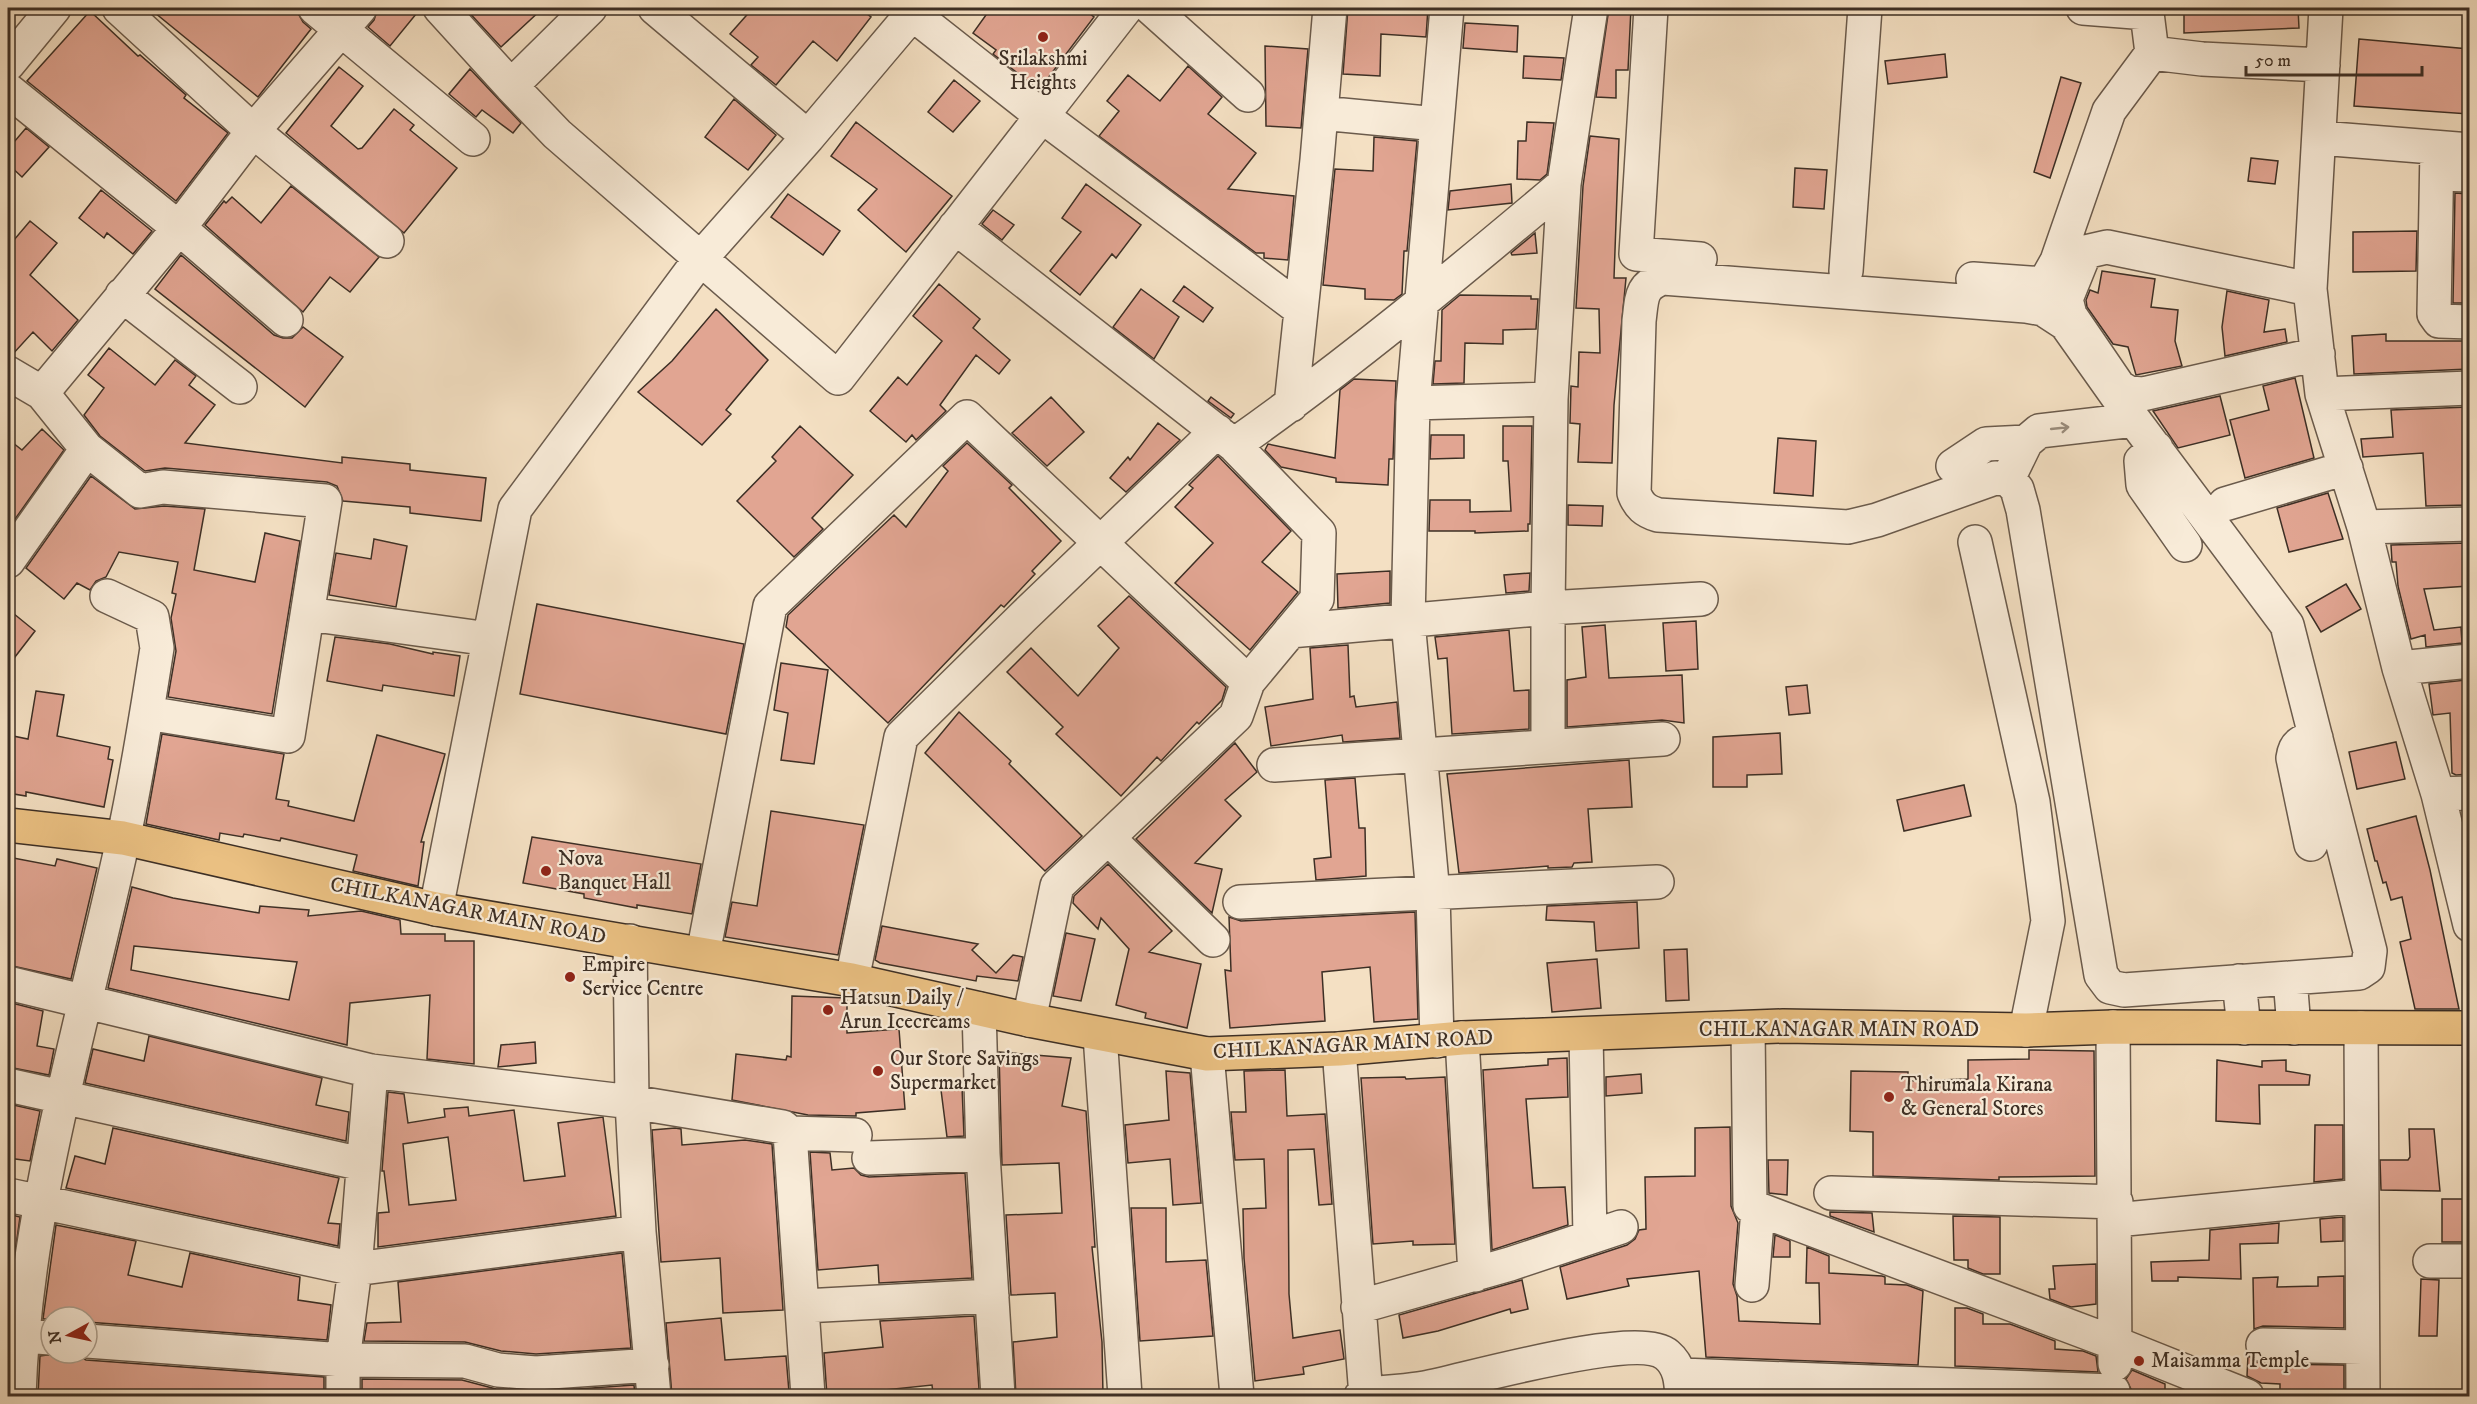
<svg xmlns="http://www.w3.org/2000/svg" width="2477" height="1404" viewBox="0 0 2477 1404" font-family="'IM FELL DW Pica',serif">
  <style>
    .building { fill: #e1a592; stroke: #3d2f25; stroke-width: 1.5; fill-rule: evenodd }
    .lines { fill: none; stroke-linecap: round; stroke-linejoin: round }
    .minor-casing { stroke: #6b5b4c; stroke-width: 36 }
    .major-casing { stroke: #3d2f25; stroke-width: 36 }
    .minor { stroke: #f8ebd8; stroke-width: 33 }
    .major { stroke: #eac082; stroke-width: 33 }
    .oneway { stroke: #9a8d7e }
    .poi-dot { fill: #8f2418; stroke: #f8ebd8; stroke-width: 2 }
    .labels { text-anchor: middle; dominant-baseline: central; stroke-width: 4.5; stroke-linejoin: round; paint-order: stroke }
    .poi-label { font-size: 21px; fill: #3d2f25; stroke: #f8ebd8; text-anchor: start }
    .street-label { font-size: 21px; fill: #3d2f25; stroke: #f8ebd8 }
  </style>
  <rect width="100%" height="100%" fill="#f4e0c3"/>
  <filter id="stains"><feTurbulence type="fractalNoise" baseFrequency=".00333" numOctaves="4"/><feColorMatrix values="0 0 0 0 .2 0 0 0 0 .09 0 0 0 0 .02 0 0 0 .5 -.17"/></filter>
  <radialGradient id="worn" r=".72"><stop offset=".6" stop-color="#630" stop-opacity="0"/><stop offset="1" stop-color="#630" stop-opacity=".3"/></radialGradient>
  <path class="building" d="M149,8H295L303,22L311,29L258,97Z
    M378,8H421L390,46L368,27L374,20Z
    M465,8H543L501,47Z
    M753,8H859L871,17L837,61L813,41L776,85L751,65L758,57L730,34Z
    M991,8H1082L1094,17L1039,90L993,54L996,50L973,33Z
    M1348,8H1428L1426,37L1381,34L1380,76L1343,74Z
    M1609,8H1631L1628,70H1616V98L1596,97Z
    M2184,8H2298L2299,28L2184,33Z
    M90,11L138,56L140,55L186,95L184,98L228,133L176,201L27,81Z
    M1465,23L1518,26L1517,52L1463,48Z
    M2359,39L2469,49V114L2354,106Z
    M1265,46L1308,49L1301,128L1266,126Z
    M1945,54L1947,77L1888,84L1885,61Z
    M1524,56L1564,58L1561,80L1523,78Z
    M1188,66L1222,97L1208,114L1256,153L1228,189L1294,196L1288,260L1264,258V253H1256L1099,136L1119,111L1107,101L1128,75L1160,101Z
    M339,67L363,86L331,126L358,149L362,148L394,109L414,125L410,130L457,168L404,233L286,133Z
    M470,69L521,123L513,133L482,110L476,117L449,94Z
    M2061,77L2081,83L2050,178L2034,172Z
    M954,80L980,101L953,132L928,112Z
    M734,99L776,135L748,170L705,137Z
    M856,122L952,196L906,252L858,210L877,189L831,156Z
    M1527,122L1554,123L1547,174L1540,180L1517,179L1518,141H1526Z
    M26,128L49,147L22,177L8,164V149Z
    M1590,136L1619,139L1614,278H1626L1614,405L1612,463L1578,462L1580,424L1570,423L1571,386L1578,387L1579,352L1600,353L1599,309L1576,308L1583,186Z
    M1374,137L1417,141L1407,251H1404L1402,294L1394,300L1365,299V289L1323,285L1335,169L1373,171Z
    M2251,158L2278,161L2275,184L2248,181Z
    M1795,168L1827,170L1824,209L1793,207Z
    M1086,184L1141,225L1116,258L1112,254L1080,295L1050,271L1081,232L1062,218Z
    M1511,184L1512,203L1448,210L1450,191Z
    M291,186L379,257L350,292L330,277L303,312L205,225L224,201L226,203L232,197L261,223Z
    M101,190L152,231L133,254L107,233L104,238L79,218Z
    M2455,193L2469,194V303H2453Z
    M788,194L840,231L823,255L771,217Z
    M993,210L1014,225L1002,240L982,224Z
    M30,221L57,243L30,275L78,320L52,351L33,332L12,355L8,354V247Z
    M2417,231L2416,271L2353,272V232Z
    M1535,233L1537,253L1512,255L1511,253Z
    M181,255L274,335L283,338H292L303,327L343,357L305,407L155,289Z
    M2102,271L2155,279L2151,307L2178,310L2175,341L2182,366L2136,375L2128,347L2113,344L2087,307L2086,300L2090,290L2098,293Z
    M939,284L980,319L973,328L1010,360L999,374L976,355L940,405L946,411L916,440L912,435L906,442L870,411L898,377L907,385L942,341L913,316Z
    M1184,286L1213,308L1203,322L1173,301Z
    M1141,289L1179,317L1154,359L1113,327Z
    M2227,291L2269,300L2264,332L2285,329L2287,342L2225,356L2222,327Z
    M1460,295L1531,296V299H1538L1536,329L1503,330V344L1465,343L1464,383L1433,384L1435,361H1441L1442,310Z
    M716,309L768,360L726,410L731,414L702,445L638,392L672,361Z
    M2386,334V341H2469V369L2354,374L2352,336Z
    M109,348L155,385L175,360L196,376L189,385L215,405L185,443L342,463V457L410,464V470L486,478L481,521L410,513V507L343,501L337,486L327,482L165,468L145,471L100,436L84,415L104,388L88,375Z
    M2295,378L2314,458L2245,478L2230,420L2269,410L2263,386Z
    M1354,379L1396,381L1393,459H1389L1388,485L1336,482V478L1281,467L1265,450L1268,444L1335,458L1340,390Z
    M2220,396L2230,435L2178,448L2153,411Z
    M1051,397L1084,432L1047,466L1012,433Z
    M1211,397L1234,414L1231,418L1208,401Z
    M2469,407V505L2426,506L2423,453L2363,457L2361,439L2393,437L2391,410Z
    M1158,423L1180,440L1126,492L1110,478L1128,457L1130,460Z
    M800,426L853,475L812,518L823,529L794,557L737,501L776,461L772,457Z
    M1503,426H1532L1530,524H1528V531L1475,533V531H1429L1430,500H1470V512L1511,511L1508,461H1503Z
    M42,429L64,450L8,529V439L22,450Z
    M1431,435H1464V458L1430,459Z
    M1778,438L1816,441L1813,496L1774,493Z
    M967,443L1012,485L1009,488L1061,541L1032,571L1035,574L1004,607L1001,605L888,723L786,627L788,615L894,515L906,527L948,471L943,466Z
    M1218,456L1291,531L1262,562L1298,592L1250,650L1175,583L1213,543L1175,507L1193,488L1189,485Z
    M91,476L135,509L164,506L205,509L194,570L255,582L265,533L300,541L272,714L168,697L176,651L171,618L176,594L172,593L178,562L119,552L106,577L96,581L90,590L77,583L64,599L26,568Z
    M2328,493L2343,539L2289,552L2277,508Z
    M1568,505L1603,506L1602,526L1568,525Z
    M374,539L407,546L396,607L329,595L336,553L371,559Z
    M2469,543V586L2424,589L2434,630L2461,627L2462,643L2426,647L2425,635L2411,639L2398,586L2396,562H2392L2391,545Z
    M1390,571V603L1338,608L1337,574Z
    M1530,573L1529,591L1506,593L1504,575Z
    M2346,584L2361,609L2321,632L2306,607Z
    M1129,596L1226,687L1222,700L1199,724L1197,722L1161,761L1157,757L1121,796L1056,734L1063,727L1007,672L1031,648L1078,696L1119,648L1098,626Z
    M537,604L744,644L726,734L520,694Z
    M8,609L35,631L8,666Z
    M1696,621L1698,669L1666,671L1663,623Z
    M1605,625L1609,678L1682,675L1684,723L1662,720L1567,727V680L1586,677L1582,627Z
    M1509,630L1514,691L1529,690V729L1452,734L1447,658L1438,659L1435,637Z
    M335,637L390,644L433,654V652L460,656L454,696L383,685L382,691L327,681Z
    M1348,645L1350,697L1354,696L1356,707L1397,702L1400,738L1343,742L1342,735L1271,746L1265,707L1313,699L1310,648Z
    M781,663L828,670L814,764L781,760L788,713L774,710Z
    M2466,680L2469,774L2456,775L2452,773L2450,713L2433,715L2429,684Z
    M1807,685L1810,713L1789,715L1786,687Z
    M36,691L64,695L57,736L110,747L108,759L113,760L104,807L26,792V796L8,793V735L28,739Z
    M959,712L1011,761L1009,764L1082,836L1045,871L925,753Z
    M1780,733L1782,774L1747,775V787H1713V737Z
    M162,734L284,754L276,799L289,801L288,806L354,821L377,735L445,754L421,842H424L418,886L353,871L357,855L281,838L280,841L244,834L243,837L220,833L219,840L146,824Z
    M2396,742L2405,779L2357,789L2349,752Z
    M1235,743L1257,772L1225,800L1241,816L1195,863L1222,869L1212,913L1136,839Z
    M1629,760L1632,807L1588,809L1592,862L1574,863L1572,867L1548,868V866L1459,873L1447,774Z
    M1355,778L1359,828H1365L1366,876L1316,880L1314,859L1331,857L1325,780Z
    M1964,785L1971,816L1904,831L1897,800Z
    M771,811L864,825L838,955L725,937L732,902L757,906Z
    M2416,816L2430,870L2459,1009H2415L2400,942L2411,939L2402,897L2391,900L2386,882L2383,883L2377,861H2375L2367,829Z
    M532,837L701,864L692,914L637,905V908L584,898V894L523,883Z
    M8,857L55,866L57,859L97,868L71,979L8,965Z
    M1108,864L1172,931L1149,952L1201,964L1187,1028L1145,1018L1146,1013L1116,1005L1129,949L1101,918L1098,929L1073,903L1074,896Z
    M132,887L173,898L259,913L260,906L309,910L308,916L361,911L400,920L401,934H445V941H474V1064L427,1059L430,995L350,1003L347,1045L108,988ZM134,946L297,962L289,1000L131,970Z
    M1637,902L1639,948L1596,951L1594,922L1546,920L1547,906Z
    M1415,912L1418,1019L1374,1022L1370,967L1322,972L1325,1021L1230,1028L1225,970L1231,971L1229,917L1241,921Z
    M882,926L978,944L972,950L996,973L1013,955L1023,957L1018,981L977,976L976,981L880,963L875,960Z
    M1066,933L1095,939L1081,1001L1053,996Z
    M1687,949L1689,1000L1666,1001L1664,950Z
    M1597,959L1601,1008L1552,1012L1547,963Z
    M792,996L847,998V1033L899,1029L905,1109L856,1113V1116L808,1115L732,1100L736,1054L786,1060L787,1056L791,1057Z
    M8,1002L43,1011L37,1046L54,1049L49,1075L8,1067Z
    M149,1036L322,1078L316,1105L349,1112L346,1141L85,1083L93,1049L144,1061Z
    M535,1042L536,1063L498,1067L501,1045Z
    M2029,1050L2094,1051L2095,1176L1999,1177V1180L1873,1176V1132L1850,1131L1851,1071L1908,1072V1081L1968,1079V1060L2029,1059Z
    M999,1052L1071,1058L1062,1106L1086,1111L1095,1247H1092L1102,1342L1103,1396H1085L1084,1393L1016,1396L1013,1342L1057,1337L1055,1293L1011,1295L1006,1215L1062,1213L1059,1163L1002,1165Z
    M1567,1058L1568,1097L1526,1099L1533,1188L1565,1187L1568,1225L1492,1250L1483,1070L1548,1065V1059Z
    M2217,1060L2262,1067V1061L2286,1060V1071L2310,1075L2309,1085H2259L2260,1124L2216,1121Z
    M1285,1070L1287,1116L1325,1114L1332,1204L1319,1205L1314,1149L1288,1150L1289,1294L1293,1338L1340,1330L1344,1359L1303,1367L1304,1374L1255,1381L1244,1258L1243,1209L1266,1208L1264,1159L1235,1160L1231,1112H1246L1244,1071Z
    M1166,1071L1190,1073L1201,1203L1173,1205L1170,1159L1128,1163L1125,1125L1169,1120Z
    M1641,1074L1642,1093L1606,1096V1077Z
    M1405,1077L1406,1079L1445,1077L1455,1244L1413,1245V1241L1373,1244L1361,1078Z
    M962,1087L964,1136L947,1137L941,1090Z
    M388,1092L404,1094L408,1123L445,1117L444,1109L468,1107L469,1116L514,1110L524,1181L565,1176L558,1123L603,1117L616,1216L378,1247V1213L389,1212L384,1171H382ZM448,1137L456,1200L409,1205L403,1144Z
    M9,1104L40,1111L30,1161L8,1158Z
    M2315,1125H2343V1179L2314,1182Z
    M1730,1127L1731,1206L1738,1223L1733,1284L1737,1296L1739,1321L1820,1324L1819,1283H1806L1807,1247L1829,1256V1273L1882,1276L1885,1277V1284L1907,1285L1923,1291L1918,1365L1706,1357L1699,1271L1627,1279L1629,1286L1567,1299L1560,1267L1627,1245L1635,1239L1639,1230L1646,1229L1645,1177L1695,1176V1128Z
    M113,1128L339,1178L328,1223L340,1224L338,1246L66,1188L75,1156L105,1164Z
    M675,1128L681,1129L682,1145L745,1140L772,1144L783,1310L723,1313L720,1258L661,1262L652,1130Z
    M2409,1129H2434L2440,1191L2381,1190L2380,1160H2408L2410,1157Z
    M810,1152L830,1153L832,1170L854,1168L861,1175L869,1177L965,1173L972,1278L879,1283L878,1265L818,1270Z
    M1768,1160H1788L1787,1195L1769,1193Z
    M2442,1199H2469V1242H2442Z
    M1131,1208H1166V1262L1206,1260L1213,1336L1140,1341Z
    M1830,1212L1872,1213L1874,1232L1830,1216Z
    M8,1214L20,1217L8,1303Z
    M1953,1216L2000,1217V1274H1983L1968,1268V1260H1954Z
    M2343,1217V1241L2321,1242L2320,1219Z
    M2279,1223L2278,1243L2240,1244L2241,1279L2178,1277V1281H2152L2151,1262L2209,1260L2210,1230Z
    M56,1225L136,1241L128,1275L182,1287L190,1253L300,1277L298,1300L331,1305L327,1340L87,1322V1317L43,1319Z
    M1775,1235L1790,1241V1257H1773Z
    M622,1253L631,1348L536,1354L501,1351L465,1342L364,1341L367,1323L401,1322L398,1282Z
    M2096,1264V1304L2071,1307L2050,1299L2049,1289H2055L2053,1266Z
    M2344,1276V1328L2263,1326L2254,1329L2253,1278L2278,1277L2277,1287L2318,1286V1277Z
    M2421,1279L2439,1280L2437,1336H2419Z
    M1522,1280L1528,1309L1511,1313L1510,1309L1438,1331L1403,1338L1399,1315Z
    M1955,1308H1967L1983,1314V1324H2010L2055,1341V1349L2083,1351L2096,1356L2098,1372L1955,1366Z
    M974,1316L979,1389L933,1393L932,1385L827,1396L824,1353L883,1347L880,1321Z
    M721,1318L725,1360L786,1356L789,1392L672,1396L666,1323Z
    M61,1353H73L86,1360L324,1377V1396L38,1395L40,1356Z
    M2248,1355L2254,1361L2263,1364L2344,1365V1396H2316L2315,1390L2280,1392V1384L2261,1383L2247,1376Z
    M2132,1370L2165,1384V1396H2130L2132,1391L2126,1379Z
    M362,1379L462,1380L496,1389L535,1392L634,1385L635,1396H362Z"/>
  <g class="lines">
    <defs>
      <path id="minor" d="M119,8L253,131L387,241
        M315,8L473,139
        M440,8L511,86L590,8
        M655,8L808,137
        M905,8L1042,116L1300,309
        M1151,8L1248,95
        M1651,8L1636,254L1700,259
        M2326,8L2310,289L2322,394L2364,527L2399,668L2438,794L2470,925
        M2152,53L2202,59L2323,65
        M8,64L54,8
        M511,86L557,134L838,378L1126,8
        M8,90L179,228L286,320
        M1321,113L1437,124
        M2320,138L2470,150
        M2437,148L2434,314L2439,321L2470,322
        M2437,174L2470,175
        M955,227L1234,445L1319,533L1317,599L1248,682L1236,716L1057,886L1029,1020
        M1846,271L1865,8
        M1663,278L2026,306L2043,309L2066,324L2134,420L2287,625L2370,951L2368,967L2359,973L2124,990L2110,987L2101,975L2023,510L2017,489L2008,479L1995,478L1877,520L1848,527L1658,515C1645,511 1639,506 1634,493L1639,321C1642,298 1640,286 1663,278Z
        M1973,279L2044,284L2057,261L2109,111L2152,53L2147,13L2083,8
        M2310,289L2107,247L2085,252L2066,299L2070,315L2119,387L2129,393L2143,394L2318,354
        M122,295L240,387
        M8,373L42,393L87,449L140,491L163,487L325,501L288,736L147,713
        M42,393L179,228L253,131L360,8
        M2322,394L2470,388
        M1413,403L1551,399
        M1291,405L1317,160L1330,8
        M1234,445C1349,364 1457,274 1564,184
        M2156,448L2141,461L2143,485L2185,545
        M1953,466L1986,444L2026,442
        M2008,479L2026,442L2039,431L2134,420
        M2225,504L2346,468
        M2364,527L2470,524
        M1975,542L2033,802L2048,921L2026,1030
        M8,561L87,449
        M308,614L489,639
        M1290,631L1548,608L1551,399L1564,184L1591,8
        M2399,668L2470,661
        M1548,746V608L1701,599
        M1274,765L1663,739
        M2438,794L2470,793
        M1108,838L1213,940
        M2311,844L2293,758C2295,743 2302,741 2316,738
        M1240,902L1657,882
        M436,909L515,509L701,258L808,137L917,8
        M630,941L632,1102L639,1232L654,1396
        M703,954L770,606L967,417L1248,682
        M2290,978L2294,1028
        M852,980L901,737L1023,617L1217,431
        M2239,981L2244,1028
        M8,983L371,1071L632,1102L783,1127L790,1133L808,1396
        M979,1009L983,1154L998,1396
        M2113,1027L2115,1364
        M1748,1028L1750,1206L2117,1344L2247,1396
        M2361,1028L2363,1396
        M1586,1034L1590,1237
        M1100,1035L1125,1396
        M1462,1038L1475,1275
        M1437,1041L1433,894L1408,621L1413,403L1447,8
        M1339,1049L1366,1396
        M1207,1054L1237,1396
        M8,1085L362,1164
        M790,1133L855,1135
        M869,1158L983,1154
        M1831,1193L2116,1202
        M8,1195L355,1269L639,1232
        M2116,1220L2361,1196
        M2430,1261H2470
        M1752,1285L1758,1209
        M804,1306L992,1296
        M1358,1307L1510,1264L1621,1227
        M8,1335L51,1338
        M87,1341L343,1360L465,1361L498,1370L536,1373L652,1365
        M2263,1345L2362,1347
        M1681,1375L2113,1391
        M19,1396C25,1208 83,1024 123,840C137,777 147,712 157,648L152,617L107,596
        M343,1396V1360L355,1269L371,1071
        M1361,1396C1382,1391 1404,1392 1425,1388C1467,1380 1637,1330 1667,1355C1680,1366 1681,1381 1682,1396"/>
      <path id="major" d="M8,825L123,838L436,909L852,980L1029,1020L1207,1054L1339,1049L1462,1038L1783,1026L2026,1030L2113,1027L2470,1028"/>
    </defs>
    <use href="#minor" class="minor-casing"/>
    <use href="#major" class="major-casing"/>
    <use href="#minor" class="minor"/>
    <use href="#major" class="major"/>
  </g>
  <defs><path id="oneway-shaft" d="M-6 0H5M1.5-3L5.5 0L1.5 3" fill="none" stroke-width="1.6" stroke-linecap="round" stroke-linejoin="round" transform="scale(1.5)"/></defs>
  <use class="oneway" href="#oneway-shaft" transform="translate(2060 428) rotate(-6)"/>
  <g class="poi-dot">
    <circle cx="1043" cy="37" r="6"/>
    <circle cx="546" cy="871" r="6"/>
    <circle cx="570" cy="977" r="6"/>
    <circle cx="828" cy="1010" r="6"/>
    <circle cx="878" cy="1071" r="6"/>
    <circle cx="1889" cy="1097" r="6"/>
    <circle cx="2139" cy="1361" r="6"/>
  </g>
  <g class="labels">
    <g class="poi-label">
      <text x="1043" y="59" text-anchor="middle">Srilakshmi<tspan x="1043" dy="24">Heights</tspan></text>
      <text x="558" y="859">Nova<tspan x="558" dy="24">Banquet Hall</tspan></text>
      <text x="582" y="965">Empire<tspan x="582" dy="24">Service Centre</tspan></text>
      <text x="840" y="998">Hatsun Daily /<tspan x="840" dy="24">Arun Icecreams</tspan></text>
      <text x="890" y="1059">Our Store Savings<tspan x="890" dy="24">Supermarket</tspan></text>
      <text x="1901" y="1085">Thirumala Kirana<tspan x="1901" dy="24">&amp; General Stores</tspan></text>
      <text x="2151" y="1361">Maisamma Temple</text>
    </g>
    <g class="street-label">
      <text transform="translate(468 911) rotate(11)">CHILKANAGAR MAIN ROAD</text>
      <text x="1839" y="1030">CHILKANAGAR MAIN ROAD</text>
      <text transform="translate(1353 1045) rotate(-3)">CHILKANAGAR MAIN ROAD</text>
    </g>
  </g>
  <rect width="2477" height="1404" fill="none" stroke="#f4e0c3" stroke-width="30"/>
  <rect x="9" y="9" width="2459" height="1386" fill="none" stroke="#3d2f25" stroke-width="3"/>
  <rect x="15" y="15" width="2447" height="1374" fill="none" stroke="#3d2f25" stroke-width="1.5"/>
  <g transform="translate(69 1335) rotate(262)"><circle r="28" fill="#f8ebd8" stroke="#ada090" stroke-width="1.5"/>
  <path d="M0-4.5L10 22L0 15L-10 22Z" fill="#8f2418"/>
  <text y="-9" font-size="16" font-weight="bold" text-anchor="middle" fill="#3d2f25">N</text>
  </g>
  <path d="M2246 66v9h176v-9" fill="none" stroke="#3d2f25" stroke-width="3"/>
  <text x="2255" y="66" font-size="18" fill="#3d2f25" stroke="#f8ebd8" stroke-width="4.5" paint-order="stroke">50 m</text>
  <rect width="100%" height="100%" filter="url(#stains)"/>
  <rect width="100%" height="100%" fill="url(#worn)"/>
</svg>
